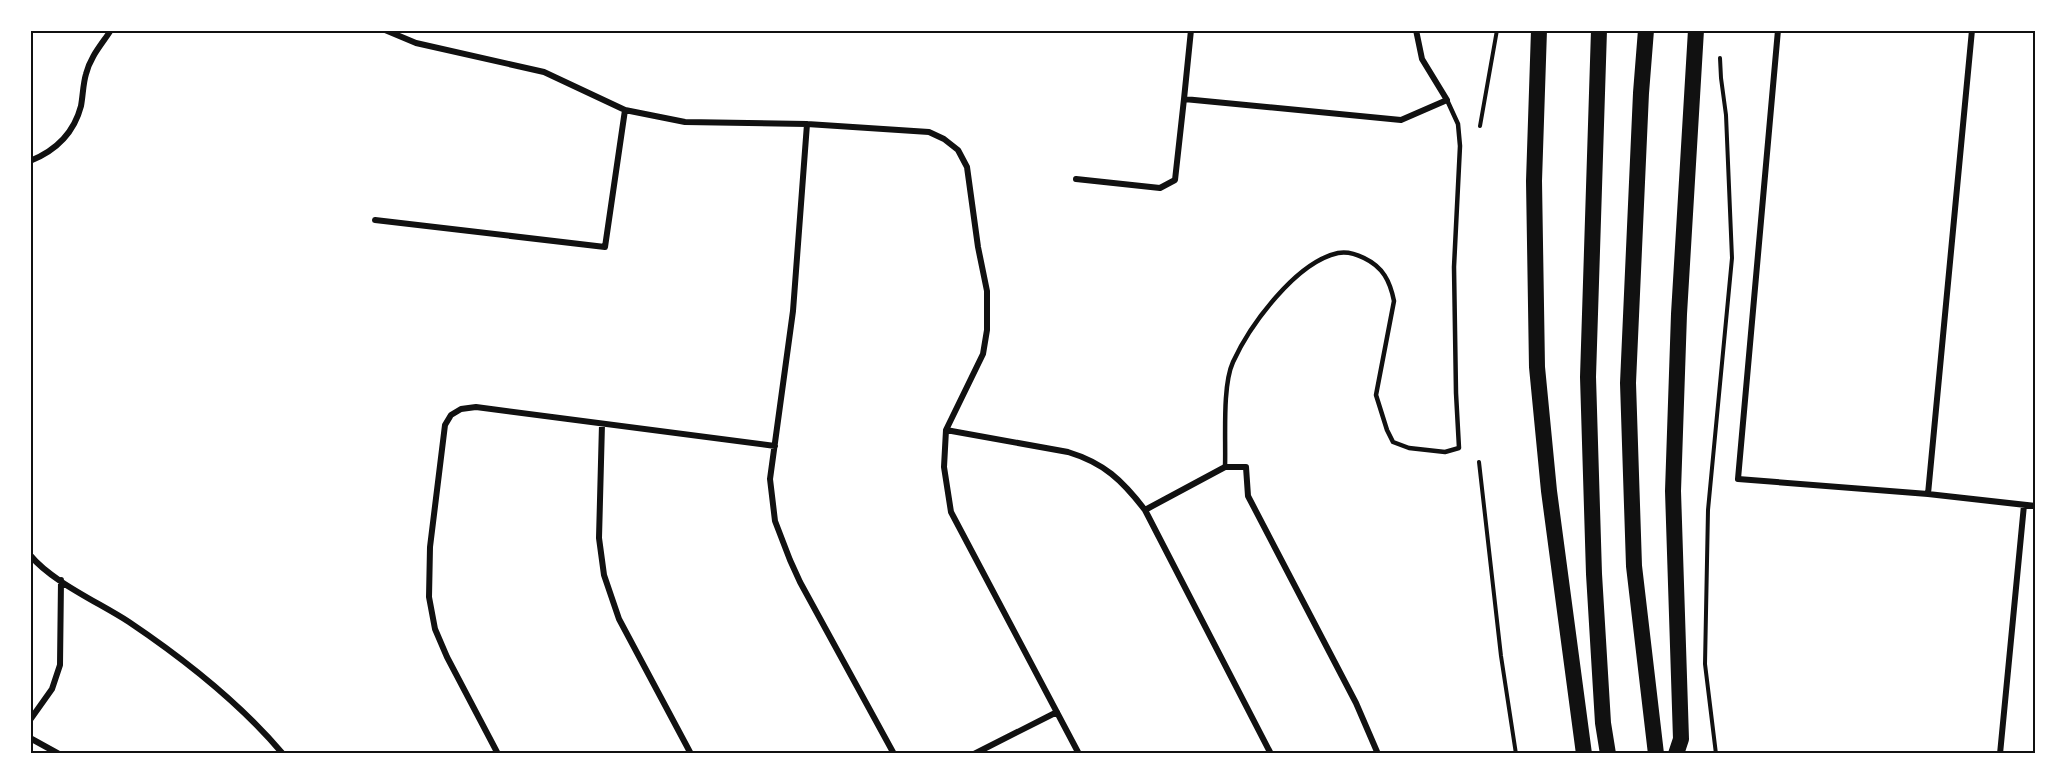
<svg xmlns="http://www.w3.org/2000/svg" width="2065" height="784" viewBox="0 0 2065 784" font-family="'Fira Sans',sans-serif">
  <style>
    .lines { fill: none; stroke-linecap: round; stroke-linejoin: round }
    .path { stroke: #111; stroke-width: 4 }
    .service { stroke: #111; stroke-width: 4.5 }
    .minor { stroke: #111; stroke-width: 6 }
    .trunk { stroke: #111; stroke-width: 16 }
    .neatline { fill: none; stroke: #111; stroke-width: 2 }
  </style>
  <rect width="100%" height="100%" fill="#fff"/>
  <g class="lines">
    <path class="path" d="M1480,126L1497,30
      M1479,462L1501,656L1516,754
      M1716,754L1705,664L1708,510L1732,258L1726,115L1721,78L1720,58"/>
    <path class="service" d="M1225,467C1226,439 1222,386 1233,362C1250,325 1296,262 1338,253C1347,251 1356,254 1364,258C1383,267 1390,281 1394,301L1376,395L1387,430L1393,442L1409,448L1445,452L1459,448L1456,393L1454,267L1460,146L1458,124L1447,100"/>
    <path class="minor" d="M385,30L416,43L544,72L625,110L685,122L807,124L929,132L944,139L958,150L967,167L978,247L987,291V330L983,354L946,430L944,467L951,512L1079,754
      M1191,30L1184,99L1401,120L1447,100L1422,59L1416,30
      M1778,30L1738,479L1928,494L2035,506
      M807,124L793,311L770,479L775,521L790,560L800,582L894,754
      M30,161C55,151 74,133 81,106C83,95 83,84 86,74C90,57 102,44 111,30
      M1076,179L1160,188L1175,180L1184,99
      M375,220L605,247L625,110
      M602,424L599,538L604,575L619,619L691,754
      M946,430L1068,452C1104,463 1122,480 1145,510L1271,754
      M1928,494L1972,30
      M1145,510L1225,467H1246L1248,496L1356,703L1378,754
      M30,555C52,582 100,603 129,622C184,659 240,703 283,754
      M30,720L52,689L60,665L61,580
      M30,738L59,754
      M498,754L447,657L435,629L429,597L430,547L445,425L451,415L461,409L476,407L775,446
      M974,754L1057,712
      M2000,754L2024,505"/>
    <path class="trunk" d="M1539,30L1534,181L1537,367L1549,491L1584,754
      M1599,30L1588,377L1594,574L1603,723L1608,754
      M1646,30L1641,93L1628,383L1634,566L1656,754
      M1676,754L1681,739L1673,491L1679,314L1696,30"/>
  </g>
  <rect width="2065" height="784" fill="none" stroke="#ffffff" stroke-width="63"/>
  <rect x="32" y="32" width="2002" height="720" class="neatline"/>
</svg>
